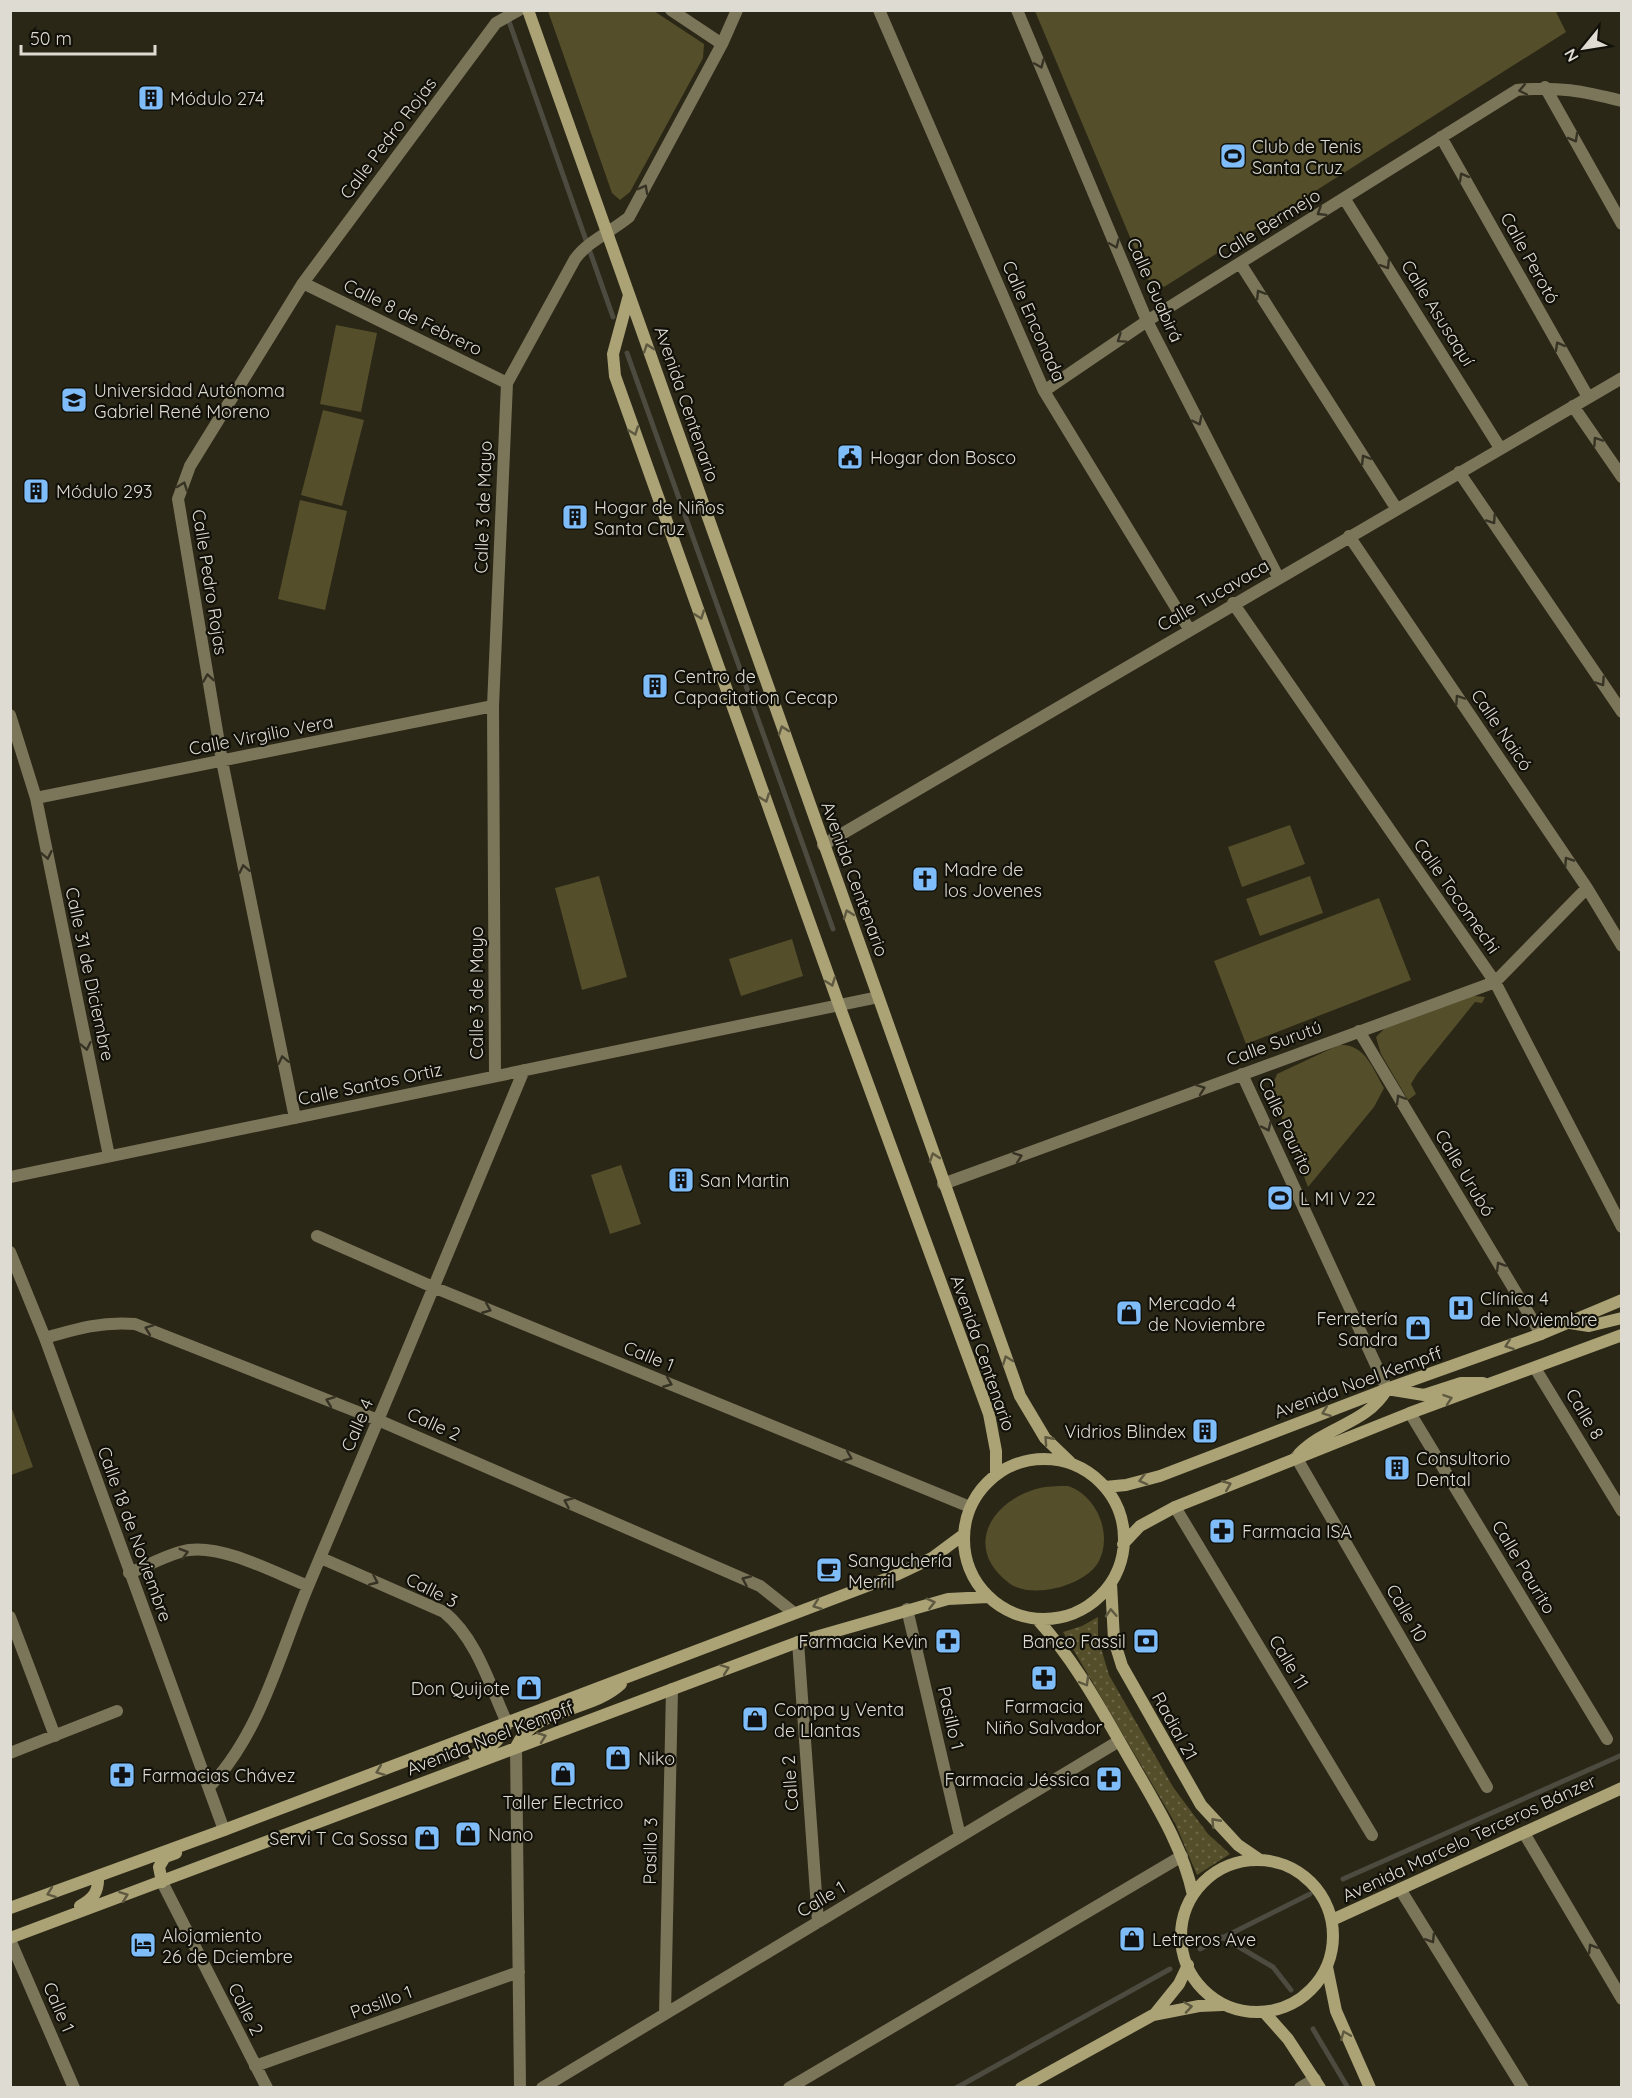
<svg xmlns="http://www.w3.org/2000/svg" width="1632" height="2098" viewBox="0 0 1632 2098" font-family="Quicksand,sans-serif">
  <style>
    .grass { fill: url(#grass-dots) }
    .green { fill: #554e2a }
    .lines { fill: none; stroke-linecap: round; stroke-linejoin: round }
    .stream { stroke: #4d4a3f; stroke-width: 5 }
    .street { stroke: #7b755a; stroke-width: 12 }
    .secondary { stroke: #aba276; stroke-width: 12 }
    .oneway { stroke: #363325 }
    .oneway2 { stroke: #5e5940 }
    .labels { text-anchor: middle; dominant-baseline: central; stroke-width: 4.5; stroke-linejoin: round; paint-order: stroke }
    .poi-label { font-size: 18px; fill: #dedcd2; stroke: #111009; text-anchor: start }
    .street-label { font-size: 18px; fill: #dedcd2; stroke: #111009 }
  </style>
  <defs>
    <pattern id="grass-dots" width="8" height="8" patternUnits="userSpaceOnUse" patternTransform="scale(1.5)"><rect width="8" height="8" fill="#554e2a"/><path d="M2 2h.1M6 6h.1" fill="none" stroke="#6d6748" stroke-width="1.8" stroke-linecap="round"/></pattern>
  </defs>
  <rect width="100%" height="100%" fill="#2a2717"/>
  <path class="grass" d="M1098,1617V1638L1109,1675L1173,1787L1208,1834L1230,1854L1197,1875L1175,1823L1063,1632L1082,1626Z"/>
  <path class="green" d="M1555,10L1566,32L1164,287L1148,280L1035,11Z
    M548,11H654L704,44L703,58L630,192L620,200L612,193Z
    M336,325L377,333L361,412L320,404Z
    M323,410L364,420L342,506L301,495Z
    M300,500L347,511L325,610L278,599Z
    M1290,825L1305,864L1242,887L1228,847Z
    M599,876L627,977L582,990L555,888Z
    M1310,876L1323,913L1260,936L1246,899Z
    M1379,898L1411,980L1246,1044L1214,961Z
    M792,939L803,976L741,996L729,959Z
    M1466,995L1485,997L1482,1003L1475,1002L1417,1074L1411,1084L1416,1094L1408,1100L1381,1054L1376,1037L1387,1026Z
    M1339,1045C1365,1043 1373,1069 1384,1088L1374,1107L1308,1187L1271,1089L1277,1074Z
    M621,1165L641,1224L610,1234L591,1175Z
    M11,1406L33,1467L11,1475H10Z
    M1068,1486C1096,1495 1113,1533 1099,1561C1086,1586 1031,1600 1009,1583C964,1549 989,1503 1036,1489C1046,1486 1058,1486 1068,1486Z"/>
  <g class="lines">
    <path class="stream" d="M505,10L613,317
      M627,353L833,929
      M1343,1879L1622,1755
      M1222,1937L1273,1967L1291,1990
      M1200,1949L1310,1894
      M1313,2029L1348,2088
      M956,2088L1170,1969"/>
    <path class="street" d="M671,10L722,44
      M879,10L1044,391L1189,629
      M1017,10L1147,321L1278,577
      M1545,87L1622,224
      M1441,137L1588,397
      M1344,198L1500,448
      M1240,263L1396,508
      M303,283L507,383
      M1044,391L1147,321L1517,90C1557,86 1583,91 1622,101
      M1573,406L1622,477
      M1459,472L1622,712
      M1349,536L1587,888L1622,946
      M1233,603L1495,982L1622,1227
      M10,715L36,798L109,1156
      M36,798L493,706
      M823,845L1622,378
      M1359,1031L1541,1334
      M1242,1074L1387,1389
      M495,1076L493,706L507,383L575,259C588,241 611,232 629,217L722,44L737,10
      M295,1118L222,761L178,499L190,466L303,283L496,23L519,10
      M10,1177L878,997
      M943,1184L1495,982L1587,888
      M317,1236L433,1287L970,1507
      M10,1252L45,1338L224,1830
      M45,1338C76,1329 103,1321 135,1324L378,1420L760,1586L794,1613
      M1535,1368L1622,1511
      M1410,1413L1607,1739
      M1296,1457L1487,1787
      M1175,1507L1372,1835
      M321,1558L444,1612C477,1639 490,1686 507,1723
      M129,1573C148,1566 169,1553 189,1550C224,1545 275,1573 308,1586
      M907,1609L960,1836
      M10,1617L55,1736
      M798,1642L818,1922
      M516,1747L520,2088
      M10,1753L117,1711
      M210,1786C262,1731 280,1652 309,1584C382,1413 452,1242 524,1070
      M1524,1833L1622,1999
      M162,1882L267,2088
      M1400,1889L1523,2088
      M10,1940L74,2088
      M665,2014L672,1689
      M255,2066L519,1972
      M542,2088L1119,1741
      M789,2088L1182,1856
      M1300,2088L1315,2079"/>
    <path class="secondary" d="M528,10L1020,1396L1045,1438L1070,1462
      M629,295L613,354L615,376L839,1005L989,1414L996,1451V1473
      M1570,1323L1589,1326L1622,1318
      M1299,1454C1326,1426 1367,1424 1387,1389L1424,1395L1461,1383H1483
      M964 1539a80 80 0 1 1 160 0a80 80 0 1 1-160 0Z
      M1105,1487L1126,1485L1160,1476L1387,1389L1541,1334L1622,1300
      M1123,1544L1140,1526L1175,1507L1410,1413L1622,1335
      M1111,1583L1114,1640L1122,1666L1201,1805L1238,1845L1260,1860
      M1037,1619C1077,1663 1103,1713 1132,1763C1156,1805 1183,1847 1193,1895
      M516,1747C534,1707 592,1712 621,1684
      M474,1755C490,1749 502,1740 507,1723
      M1181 1936a76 76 0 1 1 152 0a76 76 0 1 1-152 0Z
      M162,1882L159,1867L165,1857L176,1853
      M80,1906C93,1899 99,1892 98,1876
      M10,1908L224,1830L896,1575L932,1558L963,1535
      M1332,1920L1622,1788
      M10,1938L798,1642L948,1599L988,1597
      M1327,1967L1336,2011L1370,2088
      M1264,2012L1288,2039L1320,2088
      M1154,2015L1179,1984L1188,1965
      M1021,2088L1153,2015L1199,2006L1223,2005"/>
  </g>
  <defs><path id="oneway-chevron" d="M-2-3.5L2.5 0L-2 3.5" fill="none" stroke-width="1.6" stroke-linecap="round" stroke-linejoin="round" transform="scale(1.5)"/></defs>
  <g class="oneway">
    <use href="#oneway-chevron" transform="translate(1040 64) rotate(67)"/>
    <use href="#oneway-chevron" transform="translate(1523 90) rotate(168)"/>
    <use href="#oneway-chevron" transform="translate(1574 138) rotate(61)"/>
    <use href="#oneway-chevron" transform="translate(1463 177) rotate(-119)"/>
    <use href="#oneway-chevron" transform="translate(644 189) rotate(-62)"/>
    <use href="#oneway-chevron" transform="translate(1321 212) rotate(148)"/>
    <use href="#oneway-chevron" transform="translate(1115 244) rotate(67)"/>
    <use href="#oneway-chevron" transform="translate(1386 265) rotate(58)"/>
    <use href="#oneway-chevron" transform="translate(1260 294) rotate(-122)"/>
    <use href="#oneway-chevron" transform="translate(1121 339) rotate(146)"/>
    <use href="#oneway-chevron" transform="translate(1559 346) rotate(-119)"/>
    <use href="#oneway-chevron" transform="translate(1198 421) rotate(63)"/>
    <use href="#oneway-chevron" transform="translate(1597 441) rotate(-124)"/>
    <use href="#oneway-chevron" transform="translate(1365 459) rotate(-122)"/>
    <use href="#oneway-chevron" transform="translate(183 486) rotate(-70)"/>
    <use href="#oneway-chevron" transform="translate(1492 520) rotate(56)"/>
    <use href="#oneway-chevron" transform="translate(208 678) rotate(-99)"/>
    <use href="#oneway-chevron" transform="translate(1601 682) rotate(56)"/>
    <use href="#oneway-chevron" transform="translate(1459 699) rotate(-124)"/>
    <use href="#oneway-chevron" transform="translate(47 855) rotate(78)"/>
    <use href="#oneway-chevron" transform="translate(1568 861) rotate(-124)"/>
    <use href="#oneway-chevron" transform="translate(244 869) rotate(-102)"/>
    <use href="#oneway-chevron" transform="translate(86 1046) rotate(78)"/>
    <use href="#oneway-chevron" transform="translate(283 1060) rotate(-102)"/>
    <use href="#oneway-chevron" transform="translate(1201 1089) rotate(-20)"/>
    <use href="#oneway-chevron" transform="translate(1400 1099) rotate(-121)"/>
    <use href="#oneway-chevron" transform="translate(1267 1127) rotate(65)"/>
    <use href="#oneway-chevron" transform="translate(1018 1157) rotate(-20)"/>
    <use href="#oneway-chevron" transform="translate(1500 1266) rotate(-121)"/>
    <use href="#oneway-chevron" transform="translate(487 1309) rotate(22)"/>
    <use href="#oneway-chevron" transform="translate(149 1329) rotate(-159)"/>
    <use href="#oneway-chevron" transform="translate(668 1383) rotate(22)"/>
    <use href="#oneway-chevron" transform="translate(330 1401) rotate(-159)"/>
    <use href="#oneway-chevron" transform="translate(848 1457) rotate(22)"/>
    <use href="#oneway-chevron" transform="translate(568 1502) rotate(-156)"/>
    <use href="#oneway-chevron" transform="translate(184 1553) rotate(-16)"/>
    <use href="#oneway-chevron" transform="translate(746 1580) rotate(-156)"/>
    <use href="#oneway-chevron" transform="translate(374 1581) rotate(24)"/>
    <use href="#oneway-chevron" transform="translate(1431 1939) rotate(58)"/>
    <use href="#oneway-chevron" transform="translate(1592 1948) rotate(-121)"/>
  </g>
  <g class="oneway2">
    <use href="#oneway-chevron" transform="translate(648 348) rotate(-109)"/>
    <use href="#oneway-chevron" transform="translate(634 431) rotate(70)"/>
    <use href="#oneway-chevron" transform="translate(700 615) rotate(70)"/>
    <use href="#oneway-chevron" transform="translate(783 730) rotate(-109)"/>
    <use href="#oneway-chevron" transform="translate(765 798) rotate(70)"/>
    <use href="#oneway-chevron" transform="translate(848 914) rotate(-110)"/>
    <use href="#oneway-chevron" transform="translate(831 982) rotate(70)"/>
    <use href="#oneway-chevron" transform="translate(934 1157) rotate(-109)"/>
    <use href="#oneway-chevron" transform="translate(1509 1345) rotate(160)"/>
    <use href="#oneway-chevron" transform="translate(1007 1360) rotate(-110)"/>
    <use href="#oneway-chevron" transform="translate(1448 1399) rotate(-19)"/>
    <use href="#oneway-chevron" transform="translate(1326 1412) rotate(159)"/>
    <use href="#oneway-chevron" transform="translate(1048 1440) rotate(-132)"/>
    <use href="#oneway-chevron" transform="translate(1143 1480) rotate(165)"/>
    <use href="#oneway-chevron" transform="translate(1227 1485) rotate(-22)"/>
    <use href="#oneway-chevron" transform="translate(931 1603) rotate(-14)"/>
    <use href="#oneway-chevron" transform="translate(817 1605) rotate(160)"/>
    <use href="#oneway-chevron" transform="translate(1111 1613) rotate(-93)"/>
    <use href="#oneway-chevron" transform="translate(725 1669) rotate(-20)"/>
    <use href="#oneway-chevron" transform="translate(1085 1682) rotate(60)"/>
    <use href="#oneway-chevron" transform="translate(542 1737) rotate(-20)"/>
    <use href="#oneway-chevron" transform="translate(380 1771) rotate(159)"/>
    <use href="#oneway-chevron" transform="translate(1215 1822) rotate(-132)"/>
    <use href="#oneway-chevron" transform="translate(51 1893) rotate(160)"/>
    <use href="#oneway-chevron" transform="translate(124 1896) rotate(-20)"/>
    <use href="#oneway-chevron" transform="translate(1188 2007) rotate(-9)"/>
    <use href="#oneway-chevron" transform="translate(1345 2035) rotate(-112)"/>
  </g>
  <defs>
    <symbol id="building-square" viewBox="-11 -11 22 22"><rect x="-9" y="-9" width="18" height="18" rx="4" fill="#7ebdf9" stroke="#111009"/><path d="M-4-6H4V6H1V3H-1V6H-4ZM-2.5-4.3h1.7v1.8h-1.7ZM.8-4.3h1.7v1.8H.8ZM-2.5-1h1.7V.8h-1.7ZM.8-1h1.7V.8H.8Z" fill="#111"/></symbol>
    <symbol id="stadium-square" viewBox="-11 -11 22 22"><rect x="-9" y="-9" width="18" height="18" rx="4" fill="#7ebdf9" stroke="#111009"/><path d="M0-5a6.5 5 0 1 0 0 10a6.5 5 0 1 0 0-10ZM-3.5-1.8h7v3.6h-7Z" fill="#111"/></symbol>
    <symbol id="university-square" viewBox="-11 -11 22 22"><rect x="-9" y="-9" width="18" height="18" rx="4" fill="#7ebdf9" stroke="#111009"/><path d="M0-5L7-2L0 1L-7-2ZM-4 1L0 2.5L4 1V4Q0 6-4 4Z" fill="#111"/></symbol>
    <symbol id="civic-square" viewBox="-11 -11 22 22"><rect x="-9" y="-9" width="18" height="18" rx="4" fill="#7ebdf9" stroke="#111009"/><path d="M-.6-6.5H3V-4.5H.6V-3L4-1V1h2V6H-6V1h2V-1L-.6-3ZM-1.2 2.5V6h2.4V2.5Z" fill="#111"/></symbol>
    <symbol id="church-square" viewBox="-11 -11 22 22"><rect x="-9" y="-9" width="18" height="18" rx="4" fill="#7ebdf9" stroke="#111009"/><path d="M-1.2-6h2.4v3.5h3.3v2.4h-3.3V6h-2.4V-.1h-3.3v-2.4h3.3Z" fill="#111"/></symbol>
    <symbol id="hospital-square" viewBox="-11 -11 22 22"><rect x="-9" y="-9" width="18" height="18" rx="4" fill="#7ebdf9" stroke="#111009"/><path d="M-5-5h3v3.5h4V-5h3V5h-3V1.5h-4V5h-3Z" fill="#111"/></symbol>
    <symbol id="shop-square" viewBox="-11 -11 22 22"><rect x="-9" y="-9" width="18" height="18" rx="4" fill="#7ebdf9" stroke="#111009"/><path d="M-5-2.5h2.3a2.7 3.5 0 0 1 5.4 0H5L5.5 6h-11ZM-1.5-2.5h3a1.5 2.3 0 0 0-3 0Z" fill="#111"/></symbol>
    <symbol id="pharmacy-square" viewBox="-11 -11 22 22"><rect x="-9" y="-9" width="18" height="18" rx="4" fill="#7ebdf9" stroke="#111009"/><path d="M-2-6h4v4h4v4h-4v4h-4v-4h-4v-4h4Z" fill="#111"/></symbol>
    <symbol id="cafe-square" viewBox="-11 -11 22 22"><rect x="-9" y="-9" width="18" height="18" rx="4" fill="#7ebdf9" stroke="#111009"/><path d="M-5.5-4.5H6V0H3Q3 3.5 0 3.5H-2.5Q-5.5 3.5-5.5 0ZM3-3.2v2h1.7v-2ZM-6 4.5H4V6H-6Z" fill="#111"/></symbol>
    <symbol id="bank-square" viewBox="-11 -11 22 22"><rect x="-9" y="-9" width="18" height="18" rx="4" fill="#7ebdf9" stroke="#111009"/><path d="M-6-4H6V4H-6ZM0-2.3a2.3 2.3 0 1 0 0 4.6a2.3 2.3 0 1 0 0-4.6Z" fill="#111"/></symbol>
    <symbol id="hotel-square" viewBox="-11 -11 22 22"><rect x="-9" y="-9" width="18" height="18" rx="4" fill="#7ebdf9" stroke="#111009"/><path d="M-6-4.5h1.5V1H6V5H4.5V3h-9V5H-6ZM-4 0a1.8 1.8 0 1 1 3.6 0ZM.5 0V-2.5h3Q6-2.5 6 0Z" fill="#111"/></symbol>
  </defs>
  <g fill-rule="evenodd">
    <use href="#building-square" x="136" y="83" width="30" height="30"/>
    <use href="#stadium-square" x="1218" y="141" width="30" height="30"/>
    <use href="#university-square" x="59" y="385" width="30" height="30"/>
    <use href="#civic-square" x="835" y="442" width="30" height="30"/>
    <use href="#building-square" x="21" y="476" width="30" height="30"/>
    <use href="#building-square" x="560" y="502" width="30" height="30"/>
    <use href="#building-square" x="640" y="671" width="30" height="30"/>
    <use href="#church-square" x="910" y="864" width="30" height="30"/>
    <use href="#building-square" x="666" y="1165" width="30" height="30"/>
    <use href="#stadium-square" x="1265" y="1183" width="30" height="30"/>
    <use href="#hospital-square" x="1446" y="1293" width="30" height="30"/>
    <use href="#shop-square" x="1114" y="1298" width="30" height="30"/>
    <use href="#shop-square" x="1403" y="1313" width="30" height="30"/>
    <use href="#building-square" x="1190" y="1416" width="30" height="30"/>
    <use href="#building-square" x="1382" y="1453" width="30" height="30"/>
    <use href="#pharmacy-square" x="1207" y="1516" width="30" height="30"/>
    <use href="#cafe-square" x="814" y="1555" width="30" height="30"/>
    <use href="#pharmacy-square" x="933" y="1626" width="30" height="30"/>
    <use href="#bank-square" x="1131" y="1626" width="30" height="30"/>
    <use href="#pharmacy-square" x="1029" y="1663" width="30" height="30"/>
    <use href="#shop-square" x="514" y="1673" width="30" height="30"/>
    <use href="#shop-square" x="740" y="1704" width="30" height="30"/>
    <use href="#shop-square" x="603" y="1743" width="30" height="30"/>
    <use href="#shop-square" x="548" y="1759" width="30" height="30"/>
    <use href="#pharmacy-square" x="107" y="1760" width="30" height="30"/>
    <use href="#pharmacy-square" x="1094" y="1764" width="30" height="30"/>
    <use href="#shop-square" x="453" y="1819" width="30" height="30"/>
    <use href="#shop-square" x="412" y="1823" width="30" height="30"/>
    <use href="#shop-square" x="1117" y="1924" width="30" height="30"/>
    <use href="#hotel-square" x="128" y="1930" width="30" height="30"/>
  </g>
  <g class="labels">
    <g class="poi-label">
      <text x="170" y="98">Módulo 274</text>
      <text x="1252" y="146">Club de Tenis<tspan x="1252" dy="21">Santa Cruz</tspan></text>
      <text x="94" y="390">Universidad Autónoma<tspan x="94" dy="21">Gabriel René Moreno</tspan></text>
      <text x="870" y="457">Hogar don Bosco</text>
      <text x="56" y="491">Módulo 293</text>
      <text x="594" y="507">Hogar de Niños<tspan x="594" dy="21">Santa Cruz</tspan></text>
      <text x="674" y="676">Centro de<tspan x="674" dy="21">Capacitation Cecap</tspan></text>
      <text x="944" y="869">Madre de<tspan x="944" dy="21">los Jovenes</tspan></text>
      <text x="700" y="1180">San Martin</text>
      <text x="1300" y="1198">L MI V 22</text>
      <text x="1480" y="1298">Clínica 4<tspan x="1480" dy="21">de Noviembre</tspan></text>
      <text x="1148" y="1303">Mercado 4<tspan x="1148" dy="21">de Noviembre</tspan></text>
      <text x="1398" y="1318" text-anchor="end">Ferretería<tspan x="1398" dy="21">Sandra</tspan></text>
      <text x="1186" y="1431" text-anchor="end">Vidrios Blindex</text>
      <text x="1416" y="1458">Consultorio<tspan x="1416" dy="21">Dental</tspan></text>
      <text x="1242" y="1531">Farmacia ISA</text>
      <text x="848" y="1560">Sanguchería<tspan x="848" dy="21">Merril</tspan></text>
      <text x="928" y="1641" text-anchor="end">Farmacia Kevin</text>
      <text x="1126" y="1641" text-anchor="end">Banco Fassil</text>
      <text x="510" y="1688" text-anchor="end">Don Quijote</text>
      <text x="1044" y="1706" text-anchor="middle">Farmacia<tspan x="1044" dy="21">Niño Salvador</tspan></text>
      <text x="774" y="1709">Compa y Venta<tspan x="774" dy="21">de Llantas</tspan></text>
      <text x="638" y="1758">Niko</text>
      <text x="142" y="1775">Farmacias Chávez</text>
      <text x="1090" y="1779" text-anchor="end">Farmacia Jéssica</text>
      <text x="563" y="1802" text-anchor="middle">Taller Electrico</text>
      <text x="488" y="1834">Nano</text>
      <text x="408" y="1838" text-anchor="end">Servi T Ca Sossa</text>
      <text x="162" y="1935">Alojamiento<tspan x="162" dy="21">26 de Dciembre</tspan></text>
      <text x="1152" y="1939">Letreros Ave</text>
    </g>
    <g class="street-label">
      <text transform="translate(388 138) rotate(-53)">Calle Pedro Rojas</text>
      <text transform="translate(1269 224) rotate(-32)">Calle Bermejo</text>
      <text transform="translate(1530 258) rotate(61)">Calle Perotó</text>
      <text transform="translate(1155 290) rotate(66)">Calle Guabirá</text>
      <text transform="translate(1438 313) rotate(58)">Calle Asusaquí</text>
      <text transform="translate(413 317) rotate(26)">Calle 8 de Febrero</text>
      <text transform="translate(1034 321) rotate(66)">Calle Enconada</text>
      <text transform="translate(687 404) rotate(71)">Avenida Centenario</text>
      <text transform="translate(483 507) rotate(-88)">Calle 3 de Mayo</text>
      <text transform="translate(210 582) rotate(81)">Calle Pedro Rojas</text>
      <text transform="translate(1213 595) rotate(-30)">Calle Tucavaca</text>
      <text transform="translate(1502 730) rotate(56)">Calle Naicó</text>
      <text transform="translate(261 735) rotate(-11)">Calle Virgilio Vera</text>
      <text transform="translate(855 879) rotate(70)">Avenida Centenario</text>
      <text transform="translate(1457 896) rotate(55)">Calle Tocomechi</text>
      <text transform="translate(90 974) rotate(78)">Calle 31 de Diciembre</text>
      <text transform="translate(476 993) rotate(-90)">Calle 3 de Mayo</text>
      <text transform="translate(1274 1043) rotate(-20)">Calle Surutú</text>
      <text transform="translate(370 1084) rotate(-12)">Calle Santos Ortiz</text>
      <text transform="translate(1286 1126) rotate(65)">Calle Paurito</text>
      <text transform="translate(1465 1173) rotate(59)">Calle Urubó</text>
      <text transform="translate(983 1353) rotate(71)">Avenida Centenario</text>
      <text transform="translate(649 1356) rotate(22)">Calle 1</text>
      <text transform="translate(1358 1382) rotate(-20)">Avenida Noel Kempff</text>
      <text transform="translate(1585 1414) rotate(59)">Calle 8</text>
      <text transform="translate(434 1424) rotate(24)">Calle 2</text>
      <text transform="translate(357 1425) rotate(-67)">Calle 4</text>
      <text transform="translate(135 1534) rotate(70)">Calle 18 de Noviembre</text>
      <text transform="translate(1524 1567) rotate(59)">Calle Paurito</text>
      <text transform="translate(432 1590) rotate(27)">Calle 3</text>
      <text transform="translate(1407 1613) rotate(60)">Calle 10</text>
      <text transform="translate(1289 1662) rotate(59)">Calle 11</text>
      <text transform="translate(951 1718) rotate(77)">Pasillo 1</text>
      <text transform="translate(1175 1726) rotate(61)">Radial 21</text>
      <text transform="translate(490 1738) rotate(-21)">Avenida Noel Kempff</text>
      <text transform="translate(790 1783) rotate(-94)">Calle 2</text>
      <text transform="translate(1469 1838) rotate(-25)">Avenida Marcelo Terceros Bánzer</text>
      <text transform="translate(650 1851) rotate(-89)">Pasillo 3</text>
      <text transform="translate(821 1899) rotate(-31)">Calle 1</text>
      <text transform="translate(381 2002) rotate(-20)">Pasillo 1</text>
      <text transform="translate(59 2007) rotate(67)">Calle 1</text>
      <text transform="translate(246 2009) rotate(63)">Calle 2</text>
    </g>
  </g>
  <rect width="1632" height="2098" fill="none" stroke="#dedcd2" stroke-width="24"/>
  <g transform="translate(1584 48) rotate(240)" stroke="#111009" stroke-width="4.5" paint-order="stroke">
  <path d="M0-4.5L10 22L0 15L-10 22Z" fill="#dedcd2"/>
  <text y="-9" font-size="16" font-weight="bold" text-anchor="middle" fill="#dedcd2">N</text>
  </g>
  <path d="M21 45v9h134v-9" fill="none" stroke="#dedcd2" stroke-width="3"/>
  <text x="30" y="45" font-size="18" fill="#dedcd2" stroke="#111009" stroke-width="4.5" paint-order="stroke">50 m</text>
</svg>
